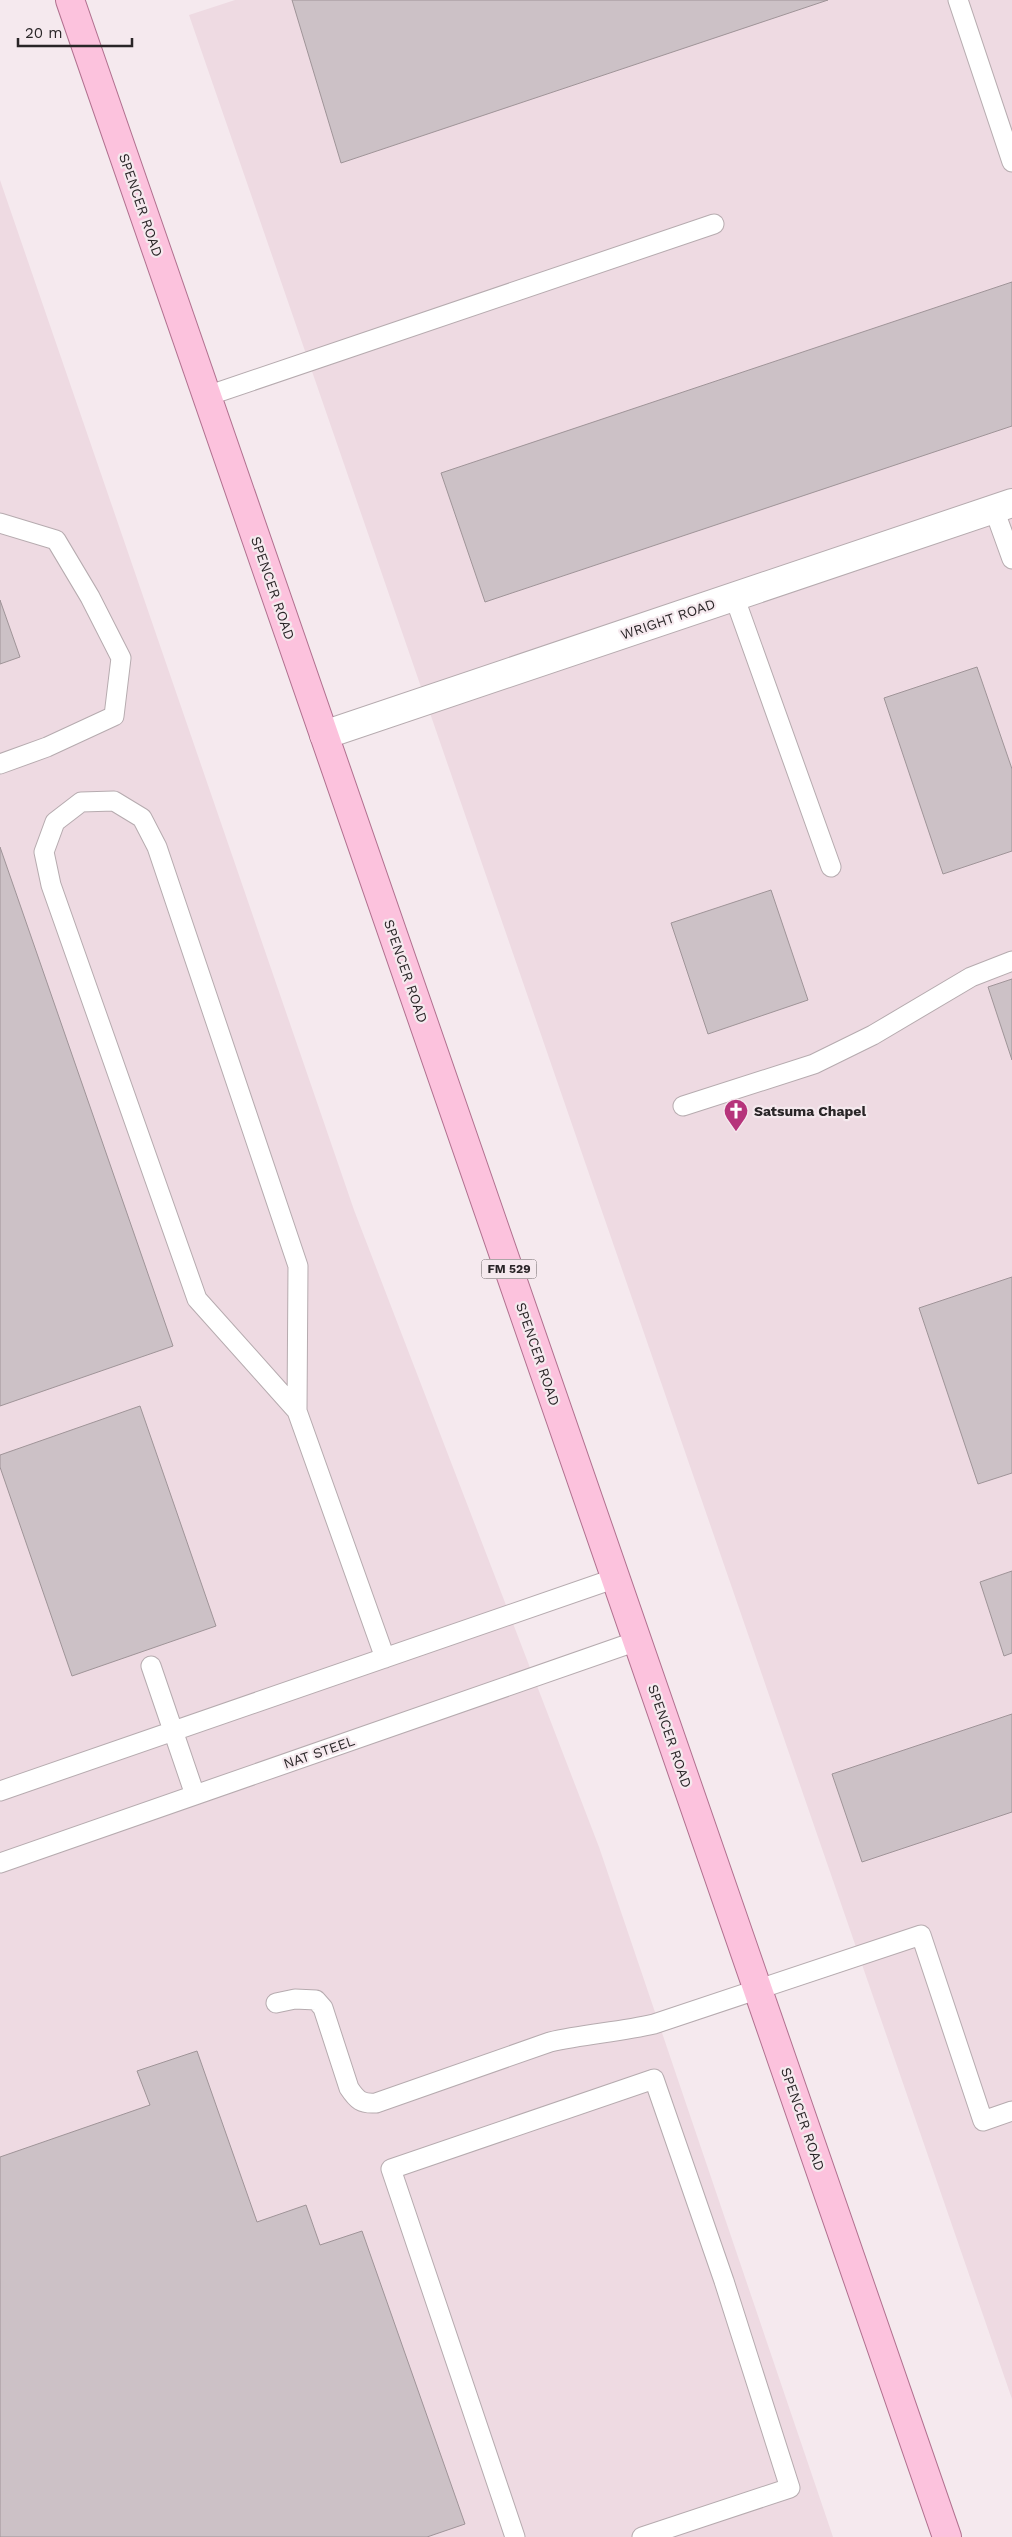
<svg xmlns="http://www.w3.org/2000/svg" width="1012" height="2537" viewBox="0 0 1012 2537" font-family="'Work Sans',sans-serif">
  <style>
    .built { fill: #eedae2 }
    .building { fill: #ccc1c6; stroke: #9f9498 }
    .lines { fill: none; stroke-linecap: round; stroke-linejoin: round }
    .lane-casing { stroke: #b6abaf; stroke-width: 21 }
    .street-casing { stroke: #b6abaf; stroke-width: 30 }
    .primary-casing { stroke: #b1718f; stroke-width: 30 }
    .lane { stroke: #fff; stroke-width: 19 }
    .street { stroke: #fff; stroke-width: 28 }
    .primary { stroke: #fcc2dd; stroke-width: 28 }
    .labels { text-anchor: middle; dominant-baseline: central; stroke-width: 4.5; stroke-linejoin: round; paint-order: stroke }
    .shield { fill: #f5e9ee; stroke: #666063; stroke-width: 1 }
    .shield-label { font-size: 12px; font-weight: bold; fill: #292527 }
    .street-label { font-size: 14px; fill: #292527; stroke: #f5e9ee }
    .poi-label { font-size: 14px; font-weight: bold; fill: #292527; stroke: #f5e9ee; text-anchor: start }
  </style>
  <rect width="100%" height="100%" fill="#f5e9ee"/>
  <path class="built" d="M235,0H1012V2399L189,15Z
    M0,180L354,1210L599,1847L833,2537H0Z"/>
  <path class="building" d="M292,0H828L341,163Z
    M1012,282V426L485,602L441,473Z
    M0,600L20,657L0,664Z
    M977,667L1012,769V851L943,874L884,698Z
    M0,847L173,1346L0,1406Z
    M771,890L808,1000L708,1034L671,923Z
    M1012,979V1060L988,987Z
    M1012,1277V1473L978,1484L919,1308Z
    M140,1406L216,1626L72,1676L0,1467V1455Z
    M1012,1571V1653L1004,1656L980,1582Z
    M1012,1714V1812L862,1862L832,1774Z
    M197,2051L257,2222L306,2205L320,2245L362,2231L465,2524L427,2537H0V2157L150,2105L137,2071Z"/>
  <g class="lines">
    <defs>
      <path id="lane" d="M958,0L1012,162
        M207,396L714,224
        M994,509L1012,559
        M0,523L56,540L90,597L121,658L114,716L47,747L0,764
        M734,596L831,867
        M683,1106L814,1064L873,1035L971,977L1012,961
        M297,1411L197,1299L51,885L44,852L55,822L81,802L114,801L142,818L157,847L298,1266L297,1411L385,1658
        M151,1666L195,1795
        M0,1791L616,1578
        M0,1863L637,1641
        M276,2003L295,1999L316,2000L323,2008L349,2088C357,2100 361,2104 376,2103L550,2042C584,2034 620,2032 654,2024L921,1935L983,2121L1012,2111
        M515,2537L391,2169L654,2079L724,2281L790,2488L642,2537"/>
      <path id="street" d="M324,735L1012,503"/>
      <path id="primary" d="M70,0L947,2537"/>
    </defs>
    <use href="#lane" class="lane-casing"/>
    <use href="#street" class="street-casing"/>
    <use href="#primary" class="primary-casing"/>
    <use href="#lane" class="lane"/>
    <use href="#street" class="street"/>
    <use href="#primary" class="primary"/>
  </g>
  <defs>
    <symbol id="church-pin" viewBox="-11 -11 22 30"><path d="M0 17L-7.5 6A9.5 9.5 0 1 1 7.5 6Z" fill="#b6347b" stroke="#f5e9ee"/><path d="M-1.2-6h2.4v3.5h3.3v2.4h-3.3V6h-2.4V-.1h-3.3v-2.4h3.3Z" fill="#fff"/></symbol>
  </defs>
  <g fill-rule="evenodd">
    <use href="#church-pin" x="722" y="1097" width="28" height="38"/>
  </g>
  <g class="labels">
    <rect class="shield" x="481.5" y="1259.5" width="55" height="19" rx="4"/>
    <g class="shield-label">
      <text x="509" y="1269">FM 529</text>
    </g>
    <g class="street-label">
      <text transform="translate(141 205) rotate(71)">SPENCER ROAD</text>
      <text transform="translate(273 588) rotate(71)">SPENCER ROAD</text>
      <text transform="translate(668 619) rotate(-19)">WRIGHT ROAD</text>
      <text transform="translate(406 971) rotate(71)">SPENCER ROAD</text>
      <text transform="translate(538 1354) rotate(71)">SPENCER ROAD</text>
      <text transform="translate(670 1736) rotate(71)">SPENCER ROAD</text>
      <text transform="translate(319 1752) rotate(-19)">NAT STEEL</text>
      <text transform="translate(803 2119) rotate(71)">SPENCER ROAD</text>
    </g>
    <g class="poi-label">
      <text x="754" y="1111">Satsuma Chapel</text>
    </g>
  </g>
  <path d="M18 38v8h114v-8" fill="none" stroke="#292527" stroke-width="2.5"/>
  <text x="25" y="38" font-size="15" fill="#292527" stroke="#f5e9ee" stroke-width="4" paint-order="stroke">20 m</text>
</svg>
